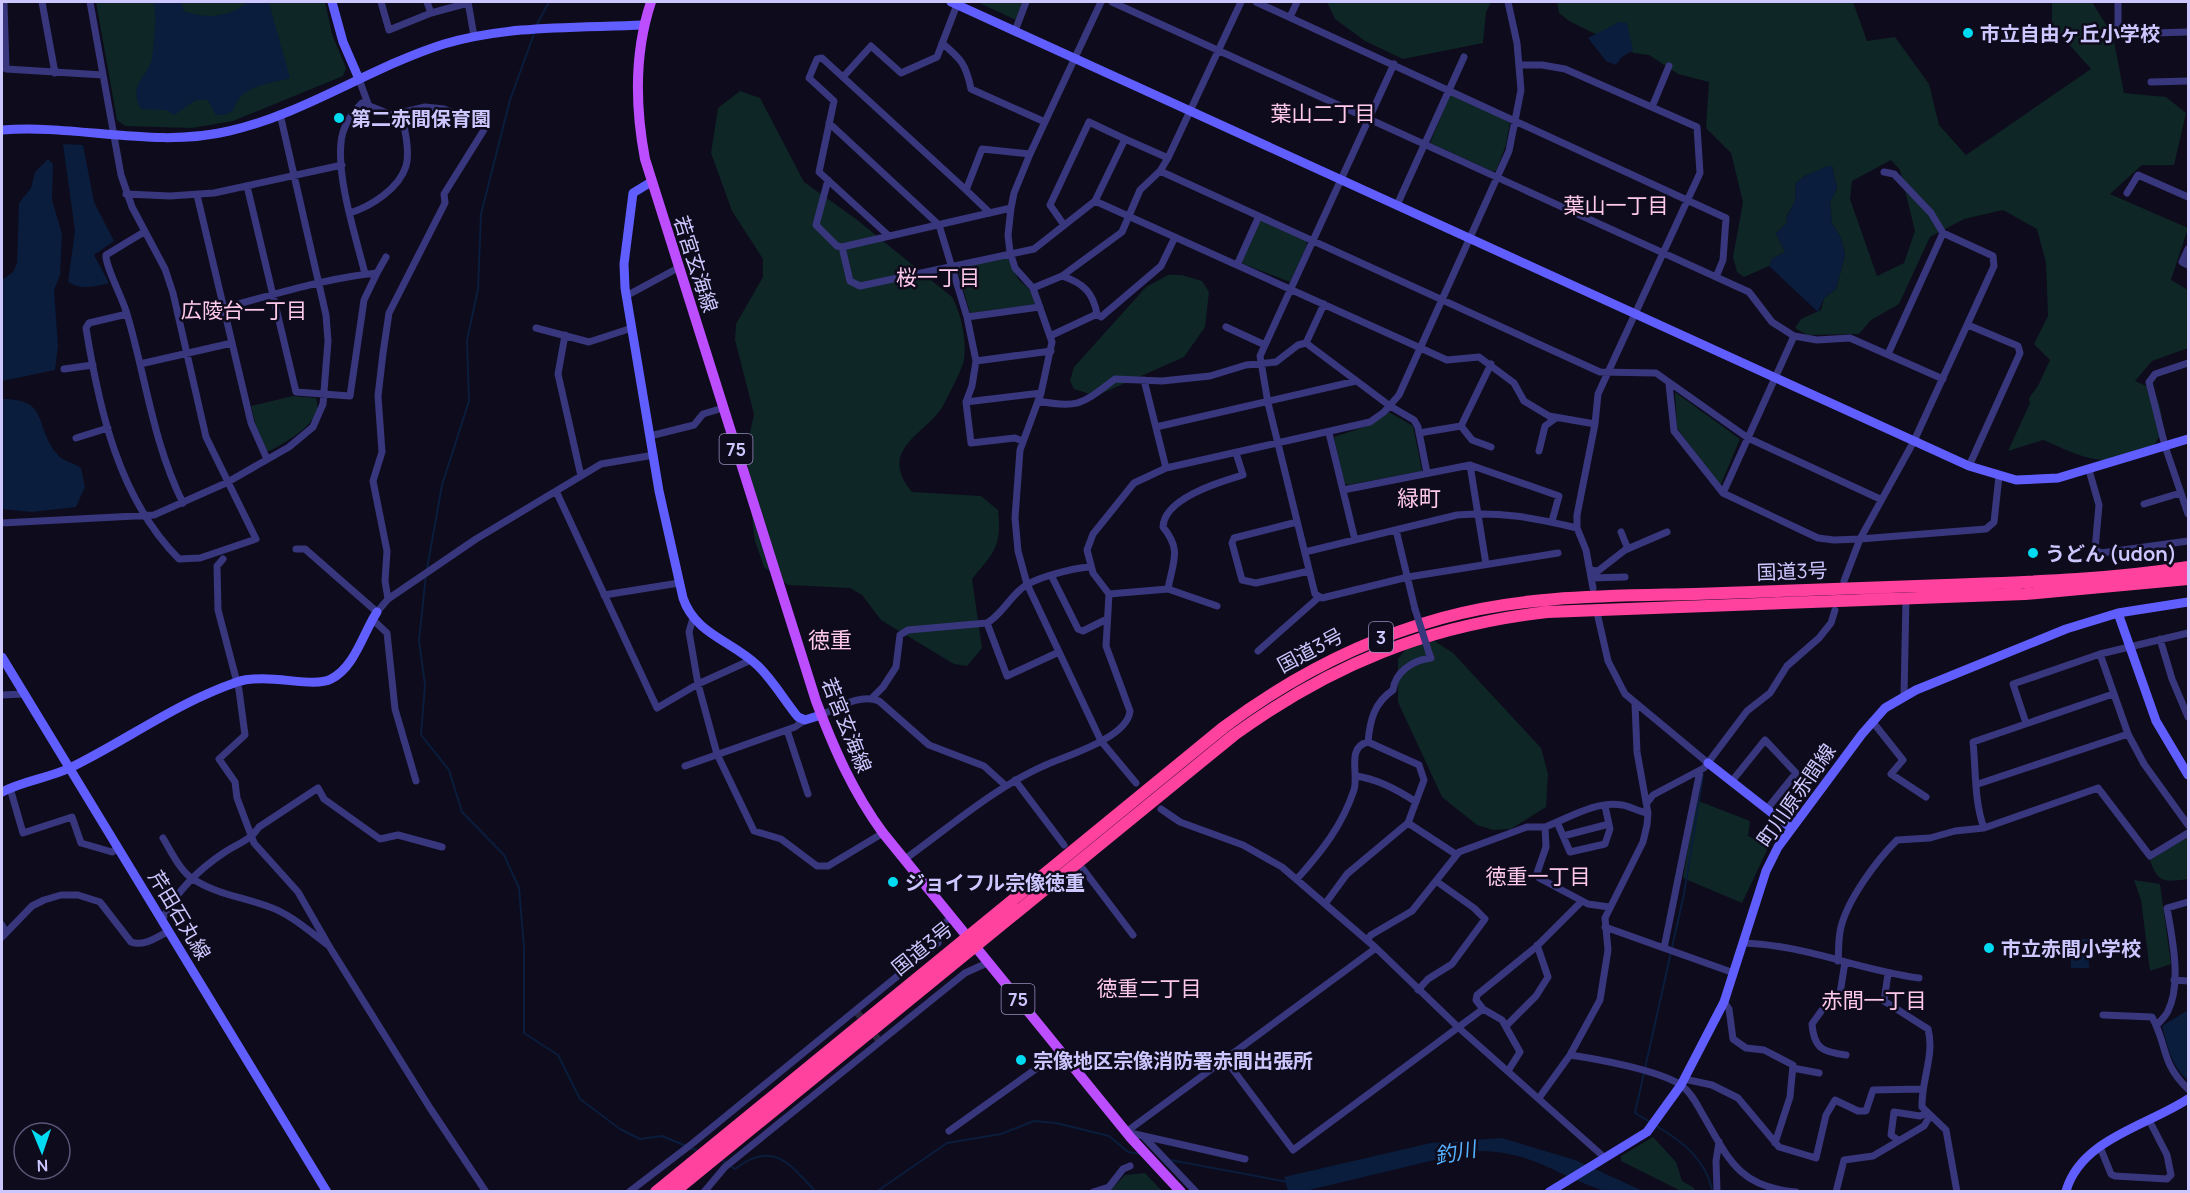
<svg xmlns="http://www.w3.org/2000/svg" width="2190" height="1193" viewBox="0 0 2190 1193" font-family="Manrope,'Noto Sans JP',sans-serif">
  <style>
    .green { fill: #0e2625; fill-rule: evenodd }
    .water { fill: #0a1d3c }
    .lines { fill: none; stroke-linecap: round; stroke-linejoin: round }
    .stream { stroke: #0a1d3c; stroke-width: 2 }
    .street-tunnel { stroke: #2b273e; stroke-width: 7; stroke-dasharray: 7 3.5; stroke-linecap: butt }
    .street { stroke: #38367c; stroke-width: 7 }
    .secondary { stroke: #615eff; stroke-width: 9 }
    .primary { stroke: #bc4eff; stroke-width: 10 }
    .highway { stroke: #ff429d; stroke-width: 12 }
    .street-bridge { stroke: #38367c; stroke-width: 7 }
    .poi-dot { fill: #00dbf2; stroke: #0e0b1c; stroke-width: 2 }
    .labels { text-anchor: middle; dominant-baseline: central; stroke-width: 5; stroke-linejoin: round; paint-order: stroke }
    .shield { fill: #0e0b1c; stroke: #948fbb; stroke-width: 1.5 }
    .shield-label { font-size: 18px; font-weight: bold; fill: #cdc7ff }
    .poi-label { font-size: 20px; font-weight: bold; fill: #cdc7ff; stroke: #0e0b1c; text-anchor: start }
    .street-label { font-size: 20px; fill: #cdc7ff; stroke: #0e0b1c }
    .neighbourhood-label { font-size: 21px; fill: #ffc9ec; stroke: #0e0b1c }
    .water-label { font-size: 21px; font-style: italic; fill: #55b1ff; stroke: #0e0b1c }
    .quarter-label { font-size: 22px; fill: #ffc9ec; stroke: #0e0b1c }
  </style>
  <rect width="100%" height="100%" fill="#0e0b1c"/>
  <path class="green" d="M96,2H325L332,34L346,68L343,76L233,121L192,128L125,126L117,120Z
    M977,2H1023L1016,20Z
    M1327,2H1491L1486,12L1483,43L1403,59L1365,41L1335,19Z
    M1557,2H1853L1867,41L1895,37L1929,84L1939,125L1966,155L2091,69L2052,25V2H2092L2113,36L2124,93L2166,97L2186,113L2174,165H2142L2110,194L2188,228L2171,280L2188,290V348L2152,361L2135,381L2153,389C2182,449 2134,471 2082,456C2069,452 2056,445 2043,440L2008,451L2030,403L2029,398L2038,386L2050,360L2034,344L2048,316L2046,263L2037,229L2003,210L1964,219L1930,237L1899,304L1871,320L1859,334L1807,335L1795,328L1801,319L1821,310L1824,298L1836,289L1845,255L1841,238L1832,223L1830,202L1837,188L1832,166L1805,176L1796,183L1795,201L1786,218L1787,223L1776,233L1785,252L1772,259L1769,266L1744,277L1737,272L1733,257L1743,202L1731,153L1706,128L1709,82L1678,74L1649,55L1634,53L1569,21L1559,13ZM1891,160L1900,170L1915,231L1904,263L1877,276L1850,199L1852,181Z
    M740,91L760,98L804,182L856,219L952,297C961,313 967,340 964,360C962,370 948,396 943,406C924,436 877,449 912,492L981,496L998,510C1002,547 994,552 972,579L982,648L967,666L954,664L881,620L862,595L850,588L788,585L764,567L755,541L748,486V442L754,414L735,340L736,324L763,277V259L732,211L711,153L718,108Z
    M1452,95L1510,122L1506,145L1496,171H1492L1430,143L1449,97Z
    M1263,221L1306,241L1307,245L1290,282L1243,264L1242,261L1259,222Z
    M1004,257L1009,260L1018,279L1031,291L1035,305L970,313L957,268Z
    M1168,275H1182L1202,281L1209,292L1205,327L1184,357L1096,396L1074,389L1070,381L1074,367L1146,287Z
    M1675,392L1740,439L1721,484H1718L1677,428Z
    M293,396L316,398C325,422 287,441 270,451H266L257,431L251,406Z
    M1389,412L1413,426L1422,471L1348,485L1344,483L1334,437L1370,425Z
    M1433,640L1453,653L1541,748L1548,774L1546,807L1511,829L1493,830L1477,825L1442,797L1398,702V659L1411,643Z
    M1696,800L1750,821L1748,836L1769,846L1742,903L1683,878Z
    M2188,837V879C2165,882 2158,884 2150,860Z
    M2134,880L2160,884L2171,964L2150,971L2141,900Z
    M1653,1137L1676,1162L1682,1181L1694,1188L1695,1191H1681L1621,1161V1156Z
    M1145,1173L1162,1191L1109,1192L1125,1175Z"/>
  <path class="water" d="M154,2H181L184,11C204,19 231,18 247,2L269,3L290,78C269,84 240,85 233,111L224,115H216L208,100H196L174,115L166,110L141,109C127,84 149,76 152,58C154,41 157,18 154,2Z
    M1619,22L1627,23L1633,50L1621,58L1616,65L1606,61L1588,38Z
    M63,144L83,145L94,202L114,241L94,255L109,283C94,287 81,290 68,282L75,231Z
    M48,159L53,164L52,200L62,234L60,275L54,290L58,346L55,370L2,381V280L13,272L17,263L19,203L31,188L35,172Z
    M1828,166H1832L1837,188L1830,202L1832,223L1841,238L1845,255L1836,289L1824,298L1818,312L1769,266L1772,259L1785,252L1776,233L1787,223L1786,219L1795,201L1796,183L1805,176Z
    M2,399C50,399 33,424 57,454C63,462 73,462 81,468L85,487L76,507L32,512L2,509Z
    M2071,939H2088L2089,968H2071Z
    M2188,1010V1080C2171,1066 2168,1047 2162,1026Z
    M1502,1138L1575,1160L1643,1191C1631,1191 1616,1193 1605,1191C1554,1175 1531,1149 1472,1151L1305,1191H1288L1284,1177L1431,1143Z"/>
  <g class="lines">
    <path class="stream" d="M536,26L549,2
      M427,569L442,485L469,401L467,340L478,289L481,214L510,100L535,31
      M426,574L419,641L425,685L421,735L449,770L462,812L504,855L519,888L524,947V1033L558,1055L580,1099L620,1129L640,1139L662,1136L698,1151
      M1650,1122L1635,1113L1684,894L1703,775
      M1655,1125C1683,1142 1705,1158 1713,1192
      M720,1159L735,1169C773,1140 789,1163 816,1192
      M1170,1160L1288,1182
      M876,1192L947,1143L1001,1134L1034,1121L1056,1123L1109,1136L1128,1152L1141,1154"/>
    <path class="street-tunnel" d="M856,1011L880,1042"/>
    <path class="street" d="M4,2L6,69L103,75
      M42,2L55,73
      M90,2L121,175L132,207L165,269L173,293L206,437L256,539L200,558L179,559C119,499 99,409 86,328L89,323L127,314
      M381,2L389,30L431,13L468,3
      M427,2L431,13
      M468,2L474,36
      M1101,2L1030,154L1014,193L1011,208L1008,235L1010,252L1015,268L1033,288L1052,342L1041,393L1020,450L1015,518L1018,551L1027,584L1101,741L1136,783
      M1112,2L1749,292L1772,322L1794,336L1817,340L1850,338L1943,379
      M1256,2L1726,218L1723,260L1716,277
      M2118,2V34L2188,32
      M1290,17L1297,2
      M1015,31L1026,2
      M942,43C961,59 966,64 971,89L1045,122
      M1394,64L1260,356L1268,403L1315,594L1322,598L1408,577L1558,553
      M1520,65H1542L1565,69L1697,127L1700,173L1598,394L1595,424L1577,515V528L1586,550L1593,588
      M843,77L871,46L901,73L937,57L958,2
      M359,79L368,104
      M2151,82L2188,81
      M1652,107L1669,66
      M829,123L939,225L967,317
      M1125,139L1168,158
      M1160,171L1600,372L1656,373L1748,438L1880,499
      M828,180L816,225L837,246L842,247
      M2127,193L2138,175L2188,197
      M126,194L170,196L214,193L342,165
      M197,195L251,423L267,459
      M1095,201L1447,360L1479,357L1514,383L1524,401L1549,416L1595,424
      M1397,205L1464,57
      M1011,208L842,247L850,281L860,286L1034,249L1095,201L1125,139L1089,122L1050,205L1064,225
      M350,213C371,206 399,189 406,166C410,153 405,127 401,114
      M990,213L966,190L982,149L1030,154
      M144,232L106,255C105,266 123,299 127,314C146,378 153,443 183,503
      M889,236L819,172L834,101L809,78L817,59L822,58L966,190
      M2188,249L2182,262L2188,265
      M1237,265L1259,216
      M377,273L386,257
      M365,274C356,237 337,180 341,143C342,127 352,113 362,103L392,115L425,107L444,109L487,125L444,194L445,203L389,313L383,353L378,396L382,452L373,481L387,551L385,581L388,599
      M1062,276C1083,283 1093,292 1097,314
      M1033,288L1062,276L1122,232L1140,190L1160,171L1168,158L1241,2
      M626,296L678,268
      M1040,307L967,317L976,361L1051,351
      M223,308C273,295 325,278 377,273L364,300L350,396L296,392L247,186
      M1968,325L2018,346L2020,353L1969,466
      M1226,327L1265,345
      M536,328L589,342L632,328
      M565,335L558,374L581,476
      M1050,336L1097,314L1101,317L1161,266L1175,237
      M1306,343L1324,304
      M1888,354L1943,233
      M2188,363L2155,374L2149,382L2165,446L2188,514
      M140,364L232,343
      M64,369L93,365
      M1144,380L1166,468
      M1669,384L1674,431L1723,493L1818,538L1834,540L1860,539L1986,529L1994,522L1999,476
      M1038,401C1080,409 1083,403 1115,379L1162,381L1210,376L1246,365L1276,362L1298,345L1306,343L1390,406L1414,420L1418,427L1427,473
      M966,402L972,386L976,361
      M1461,426L1472,440L1491,447
      M1156,427L1356,381
      M1329,433L1355,540
      M1419,433L1461,426L1491,364
      M650,436L694,425L703,414L723,408
      M76,438L108,428
      M1022,441L1015,438L971,443L966,402L1041,393
      M1539,451L1545,426L1556,418
      M1470,465L1486,564
      M2089,470L2099,505L2095,550L2101,553L2188,541
      M1343,490L1470,465L1559,496L1552,521
      M556,491L657,708L698,684L751,660
      M1723,493L1794,336
      M2144,504L2180,493
      M1297,522L1234,538L1232,543L1242,580L1256,583L1309,571
      M2,523L154,515L226,483L289,447L313,427L323,404L328,341L326,315L280,114
      M1396,530L1415,609
      M1621,532L1628,549
      M296,549H305L377,612L388,599L476,539L601,464L654,455
      M1305,552L1457,515C1499,511 1536,518 1577,528
      M223,559L217,566L218,610L239,690L245,735L219,759L235,782L237,798L254,843L298,892L329,946L430,1108L486,1192
      M1590,570L1598,571L1625,550L1667,532
      M1052,577L1078,629L1083,631L1107,619
      M1591,578L1625,577
      M1844,581L1860,539L1914,441L1994,266L1993,256L1943,233L1931,213L1894,174L1884,172
      M1168,589C1173,561 1182,550 1163,527C1164,498 1220,482 1243,475L1236,453
      M1109,594L1168,589L1217,606
      M604,595L679,583
      M1598,617L1608,661L1625,694L1708,763
      M693,618L689,632L698,684L717,754L754,831L781,839L817,866H828L883,833
      M372,619L387,633L395,709L416,781
      M2160,639L2172,679L2188,717
      M1258,651L1318,598
      M1059,652L1007,676L987,623C1001,615 1008,600 1020,590C1031,578 1074,568 1090,567
      M2100,654L2188,633
      M2,695L24,694
      M1904,696L1906,598
      M872,698L883,687L896,667L900,635L908,630L987,623
      M821,715C838,708 860,693 879,701L929,745L984,766L1006,786
      M1872,721L1903,760L1891,774L1926,797
      M2026,723L2013,684L2100,654L2128,734L2144,764L2188,825
      M787,730L808,794
      M1368,742C1370,720 1374,703 1393,690C1395,672 1413,660 1431,658L1429,653
      M685,766L795,727L805,720
      M1356,776C1378,779 1398,790 1416,802
      M1015,780L1064,845
      M1732,781L1765,740L1796,773L1767,809
      M1978,784L2128,734
      M10,788L23,833L72,817L81,843L112,852L118,848
      M1647,803L1653,795L1704,768L1747,711L1770,693L1787,666L1819,638L1831,623L1835,610
      M1161,809L1180,822L1243,845L1282,867L1376,948L1459,1028L1605,1158
      M1557,822L1570,852L1605,844L1610,829L1605,806
      M1408,823L1454,853
      M1984,828C1974,801 1976,770 1973,742L2113,694
      M1563,836L1609,824
      M163,838C171,851 180,871 193,879C216,894 242,897 267,906C291,914 309,931 329,946
      M905,859C951,826 996,786 1048,764C1069,755 1128,737 1130,711L1106,646L1109,594L1093,573L1087,550L1093,534L1134,483L1166,468L1370,422L1384,412L1399,395L1509,151L1521,90L1517,43L1508,2
      M1083,869L1133,935
      M1297,879C1322,851 1342,826 1354,790C1359,774 1346,747 1368,742L1419,765L1424,780L1408,823L1347,874L1325,904
      M1609,907L1588,904L1539,878L1537,873L1546,847L1545,827C1567,819 1596,800 1622,805C1630,806 1638,812 1648,813
      M162,920C176,892 199,869 225,852C237,844 251,840 259,827L318,788L324,799L380,839L398,835L442,847
      M2,925L6,933
      M1605,927L1734,973
      M2,937L32,906L44,900L61,895H78L100,902L131,942C144,947 157,937 169,931
      M1367,940L1371,935L1412,911L1459,852L1527,827H1545
      M1744,943C1805,945 1859,970 1919,978
      M1664,948L1700,771
      M1838,961C1839,950 1838,938 1841,927C1848,899 1876,861 1897,840L1930,838L1955,831L1984,828L2098,788L2150,856L2188,833
      M1845,962L1839,1000L1822,1010L1812,1024C1814,1049 1823,1052 1846,1055
      M1888,974L1884,1001L1928,1029C1935,1055 1921,1081 1922,1107L1946,1130L1957,1192
      M2174,980L2188,981
      M1418,990L1428,979L1452,964L1485,919L1474,908L1436,881
      M1724,1002L1729,1009L1733,1039L1746,1048L1764,1050L1793,1065L1790,1097L1775,1143
      M2103,1015L2152,1017C2168,1046 2160,1062 2188,1089
      M2157,1025C2160,1021 2166,1016 2168,1011C2182,983 2172,937 2167,908L2188,902
      M1506,1026L1536,996L1548,977L1537,945
      M1570,1055C1597,1059 1658,1070 1681,1085C1691,1092 1697,1105 1703,1115C1729,1160 1739,1187 1796,1192
      M1225,1059L1293,1150L1483,1009
      M1793,1068L1819,1073
      M1508,1071L1520,1052L1502,1020L1483,1009L1476,1000L1477,995L1536,947L1582,901
      M1684,1079L1712,1085L1738,1098L1779,1147L1816,1158L1826,1115L1835,1100L1858,1111H1866L1873,1090L1922,1089
      M1539,1098L1570,1055L1600,1000L1608,950L1605,918L1643,842L1647,825L1648,813L1637,752L1635,704
      M949,1131L1061,1051
      M1126,1132L1376,948
      M1126,1132L1245,1159
      M1144,1137L1196,1192
      M1898,1140L1891,1135L1894,1112L1920,1116L1927,1113
      M2100,1147L2111,1174L2115,1176L2167,1179L2171,1175L2167,1155L2149,1120
      M1717,1190L1716,1161L1719,1142
      M629,1192L693,1143L938,943L940,927L951,918
      M704,1192L725,1167L965,973L987,963
      M1093,1192L1109,1187L1123,1169L1130,1166
      M1836,1192L1844,1160L1873,1156L1924,1126L1930,1116"/>
    <path class="secondary" d="M332,2L343,42L359,79
      M951,2L1969,466L2016,480L2058,478L2188,439
      M2,130C77,124 154,149 229,131C304,114 371,67 444,44C508,25 577,28 643,25
      M651,182L633,193L624,264L625,288L659,491L683,598C695,634 732,641 757,665C773,680 784,700 798,717L805,720L821,715
      M2118,613L2156,721L2188,775
      M2,657L327,1192
      M1708,763L1791,828
      M2,792C23,781 48,778 70,768C127,740 176,703 237,682C268,672 312,689 331,679C355,667 363,633 377,612
      M2066,1191C2081,1139 2147,1126 2188,1099
      M1549,1192L1647,1132L1681,1085L1724,1002L1766,871L1778,847L1862,734L1885,708L1916,690L2066,629L2118,613L2188,602"/>
    <path class="primary" d="M651,2C634,53 635,106 645,159L816,701C834,749 853,792 883,833L1131,1138L1181,1192"/>
    <path class="highway" d="M656,1192L1224,727C1291,677 1362,640 1442,618C1524,595 1610,596 1695,594C1778,591 1861,588 1945,585C2026,582 2108,580 2188,567
      M674,1192L1234,735C1332,664 1427,626 1547,612L2025,594L2188,579"/>
    <path class="street-bridge" d="M1415,609L1429,653"/>
  </g>
  <g class="poi-dot">
    <circle cx="1968" cy="33" r="6"/>
    <circle cx="339" cy="118" r="6"/>
    <circle cx="2033" cy="553" r="6"/>
    <circle cx="893" cy="882" r="6"/>
    <circle cx="1989" cy="948" r="6"/>
    <circle cx="1021" cy="1060" r="6"/>
  </g>
  <g class="labels">
    <g class="shield">
      <rect x="719.5" y="434" width="33" height="30" rx="4.5"/>
      <rect x="1369" y="622" width="24" height="30" rx="4.5"/>
      <rect x="1001.5" y="984" width="33" height="30" rx="4.5"/>
    </g>
    <g class="shield-label">
      <text x="736" y="449">75</text>
      <text x="1381" y="637">3</text>
      <text x="1018" y="999">75</text>
    </g>
    <g class="poi-label">
      <text x="1980" y="33">市立自由ヶ丘小学校</text>
      <text x="351" y="118">第二赤間保育園</text>
      <text x="2045" y="553">うどん (udon)</text>
      <text x="905" y="882">ジョイフル宗像徳重</text>
      <text x="2001" y="948">市立赤間小学校</text>
      <text x="1033" y="1060">宗像地区宗像消防署赤間出張所</text>
    </g>
    <g class="street-label">
      <text transform="translate(696 264) rotate(72)">若宮玄海線</text>
      <text transform="translate(1792 571) rotate(-2)">国道3号</text>
      <text transform="translate(1310 650) rotate(-28)">国道3号</text>
      <text transform="translate(847 725) rotate(68)">若宮玄海線</text>
      <text transform="translate(1796 795) rotate(-55)">町川原赤間線</text>
      <text transform="translate(180 915) rotate(59)">芹田石丸線</text>
      <text transform="translate(922 948) rotate(-39)">国道3号</text>
    </g>
    <g class="neighbourhood-label">
      <text x="1323" y="113">葉山二丁目</text>
      <text x="1616" y="205">葉山一丁目</text>
      <text x="938" y="277">桜一丁目</text>
      <text x="244" y="310">広陵台一丁目</text>
      <text x="1538" y="876">徳重一丁目</text>
      <text x="1149" y="988">徳重二丁目</text>
      <text x="1874" y="1000">赤間一丁目</text>
    </g>
    <g class="water-label">
      <text transform="translate(1455 1152) rotate(-11)">釣川</text>
    </g>
    <g class="quarter-label">
      <text x="1419" y="498">緑町</text>
      <text x="830" y="640">徳重</text>
    </g>
  </g>
  <rect width="2190" height="1193" fill="none" stroke="#cdc7ff" stroke-width="6"/>
  <g transform="translate(42 1151) rotate(178)"><circle r="28" fill="#0e0b1c" stroke="#5a5677" stroke-width="1.5"/>
  <path d="M0-4.5L10 22L0 15L-10 22Z" fill="#00dbf2"/>
  <text y="-9" font-size="16" font-weight="bold" text-anchor="middle" fill="#cdc7ff">N</text>
  </g>
</svg>
